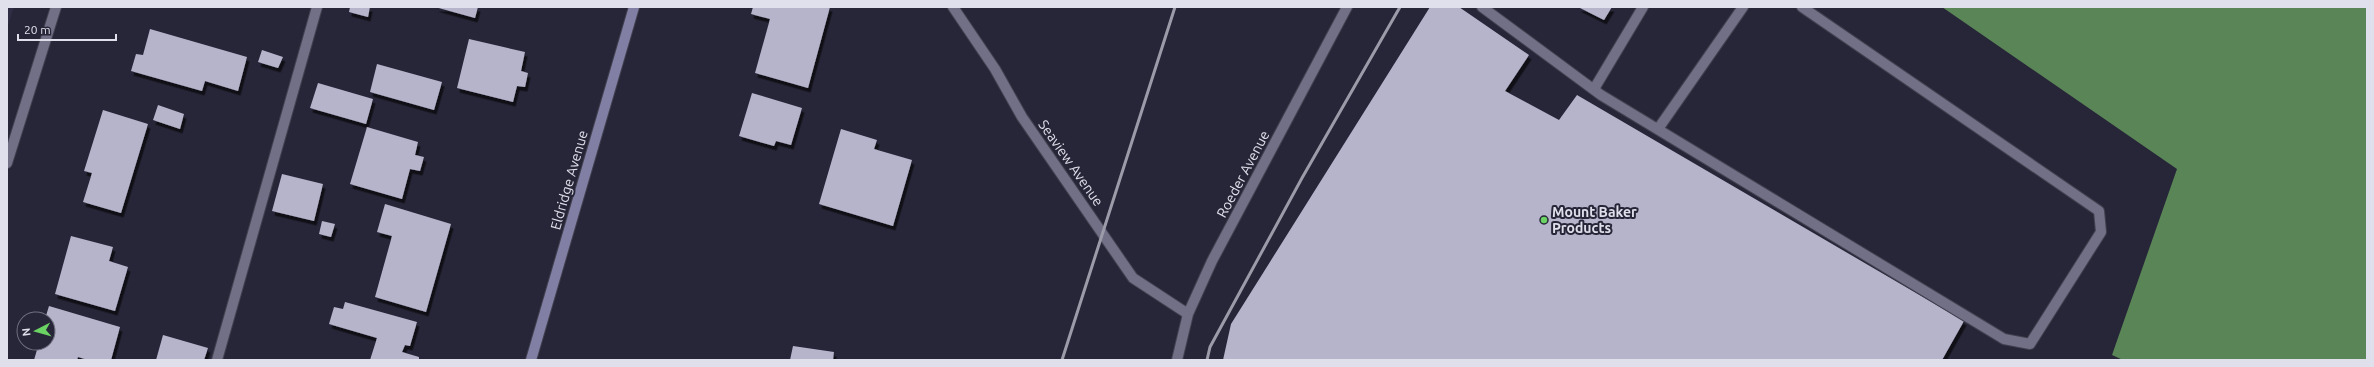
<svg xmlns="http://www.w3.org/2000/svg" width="2374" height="367" viewBox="0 0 2374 367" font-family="Ubuntu,sans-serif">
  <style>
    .built { fill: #2e2d45 }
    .water { fill: #5a8556 }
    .building { fill: #b5b4cb; filter: url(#shadow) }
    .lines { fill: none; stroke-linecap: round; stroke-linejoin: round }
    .lane-casing { stroke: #424150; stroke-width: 12 }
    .street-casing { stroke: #424150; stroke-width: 12 }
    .secondary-casing { stroke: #424150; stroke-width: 12 }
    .lane { stroke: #717086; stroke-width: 10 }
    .street { stroke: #717086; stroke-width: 10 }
    .secondary { stroke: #817fa4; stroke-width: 10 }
    .rail { stroke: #9b9ba9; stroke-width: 3 }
    .poi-dot { fill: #6bd363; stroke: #272638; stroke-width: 1.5 }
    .labels { text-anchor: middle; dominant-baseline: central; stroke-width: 4; stroke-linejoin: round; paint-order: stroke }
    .street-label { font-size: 14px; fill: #e0e0ec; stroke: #272638 }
    .poi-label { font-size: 14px; font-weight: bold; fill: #e0e0ec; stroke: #272638; text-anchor: start }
  </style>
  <defs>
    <filter id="shadow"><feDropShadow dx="2.5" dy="4.5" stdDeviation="0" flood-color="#0009"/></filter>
  </defs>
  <rect width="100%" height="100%" fill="#272638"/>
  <path class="built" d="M7,7H14L7,29Z"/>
  <path class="water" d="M1942,7H2367V360H2123L2112,355L2177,169Z"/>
  <path class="building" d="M350,7H370L368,17L349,12Z
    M435,7H478L475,18Z
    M753,7H830L808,88L755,73L770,19L751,14Z
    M1430,7H1459L1529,55L1505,91L1559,120L1577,95L1964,321L1942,360H1223L1231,324Z
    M1578,7H1612L1604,20Z
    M150,29L247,57L238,91L205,81L202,91L131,71L136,54L143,55Z
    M469,39L525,52L521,71L528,73L525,87L517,86L513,102L457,88Z
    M262,50L283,57L278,68L258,62Z
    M377,64L442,82L434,110L370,92Z
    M318,83L373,99L366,124L310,108Z
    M752,93L802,108L791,145L776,141L774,146L739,136Z
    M158,105L184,114L180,129L153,120Z
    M103,110L148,124L121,213L83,202L92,173L84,171Z
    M367,127L418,142L415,155L424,157L420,171L410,169L402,199L350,184Z
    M841,129L877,140L874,149L912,160L893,226L819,204Z
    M282,174L323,184L314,221L272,211Z
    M385,204L451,224L426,312L375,297L392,236L377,232Z
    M322,221L335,224L331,237L319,234Z
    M71,236L113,247L109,261L128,267L115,311L55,294Z
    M345,302L417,322L410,346L405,345L402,352L419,357V360H370L377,338L329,324L334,307L343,309Z
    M49,306L120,327L111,360H88L78,357L77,360H34L39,343H48V319H45Z
    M163,335L208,348L204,360H156Z
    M793,346L834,352L833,360H790Z"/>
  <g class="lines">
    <defs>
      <path id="lane" d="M1482,7L1601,95L2004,339L2030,344L2101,232L2099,211L1802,7
        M1594,89L1643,7
        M1658,129L1743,7
        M217,360L317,7"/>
      <path id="street" d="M953,7L995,69L1022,117L1133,278L1188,314
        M7,163L56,7
        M1177,360L1188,314L1212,261L1347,7"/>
      <path id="secondary" d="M531,360L634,7"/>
    </defs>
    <use href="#lane" class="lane-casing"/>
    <use href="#street" class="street-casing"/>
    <use href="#secondary" class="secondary-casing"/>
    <use href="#lane" class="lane"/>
    <use href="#street" class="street"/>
    <use href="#secondary" class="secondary"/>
    <path class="rail" d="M1062,360L1175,7
      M1207,360L1210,347L1302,178L1400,7"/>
  </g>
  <circle class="poi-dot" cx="1544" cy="220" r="4"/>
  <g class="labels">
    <g class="street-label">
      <text transform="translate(1071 163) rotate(55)">Seaview Avenue</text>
      <text transform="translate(1243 174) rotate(-62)">Roeder Avenue</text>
      <text transform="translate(569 180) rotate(-74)">Eldridge Avenue</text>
    </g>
    <g class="poi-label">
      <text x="1552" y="212">Mount Baker<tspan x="1552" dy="16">Products</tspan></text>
    </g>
  </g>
  <rect width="2374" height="367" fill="none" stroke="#e0e0ec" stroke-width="16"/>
  <g transform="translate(36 331) rotate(264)"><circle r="19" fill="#272638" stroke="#717080"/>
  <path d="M0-3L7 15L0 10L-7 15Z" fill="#6bd363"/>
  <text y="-6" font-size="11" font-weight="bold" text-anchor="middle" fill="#e0e0ec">N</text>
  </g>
  <path d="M18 34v6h98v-6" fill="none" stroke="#e0e0ec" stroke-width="2"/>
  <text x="24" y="34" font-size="12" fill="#e0e0ec" stroke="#272638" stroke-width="3" paint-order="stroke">20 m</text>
</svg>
